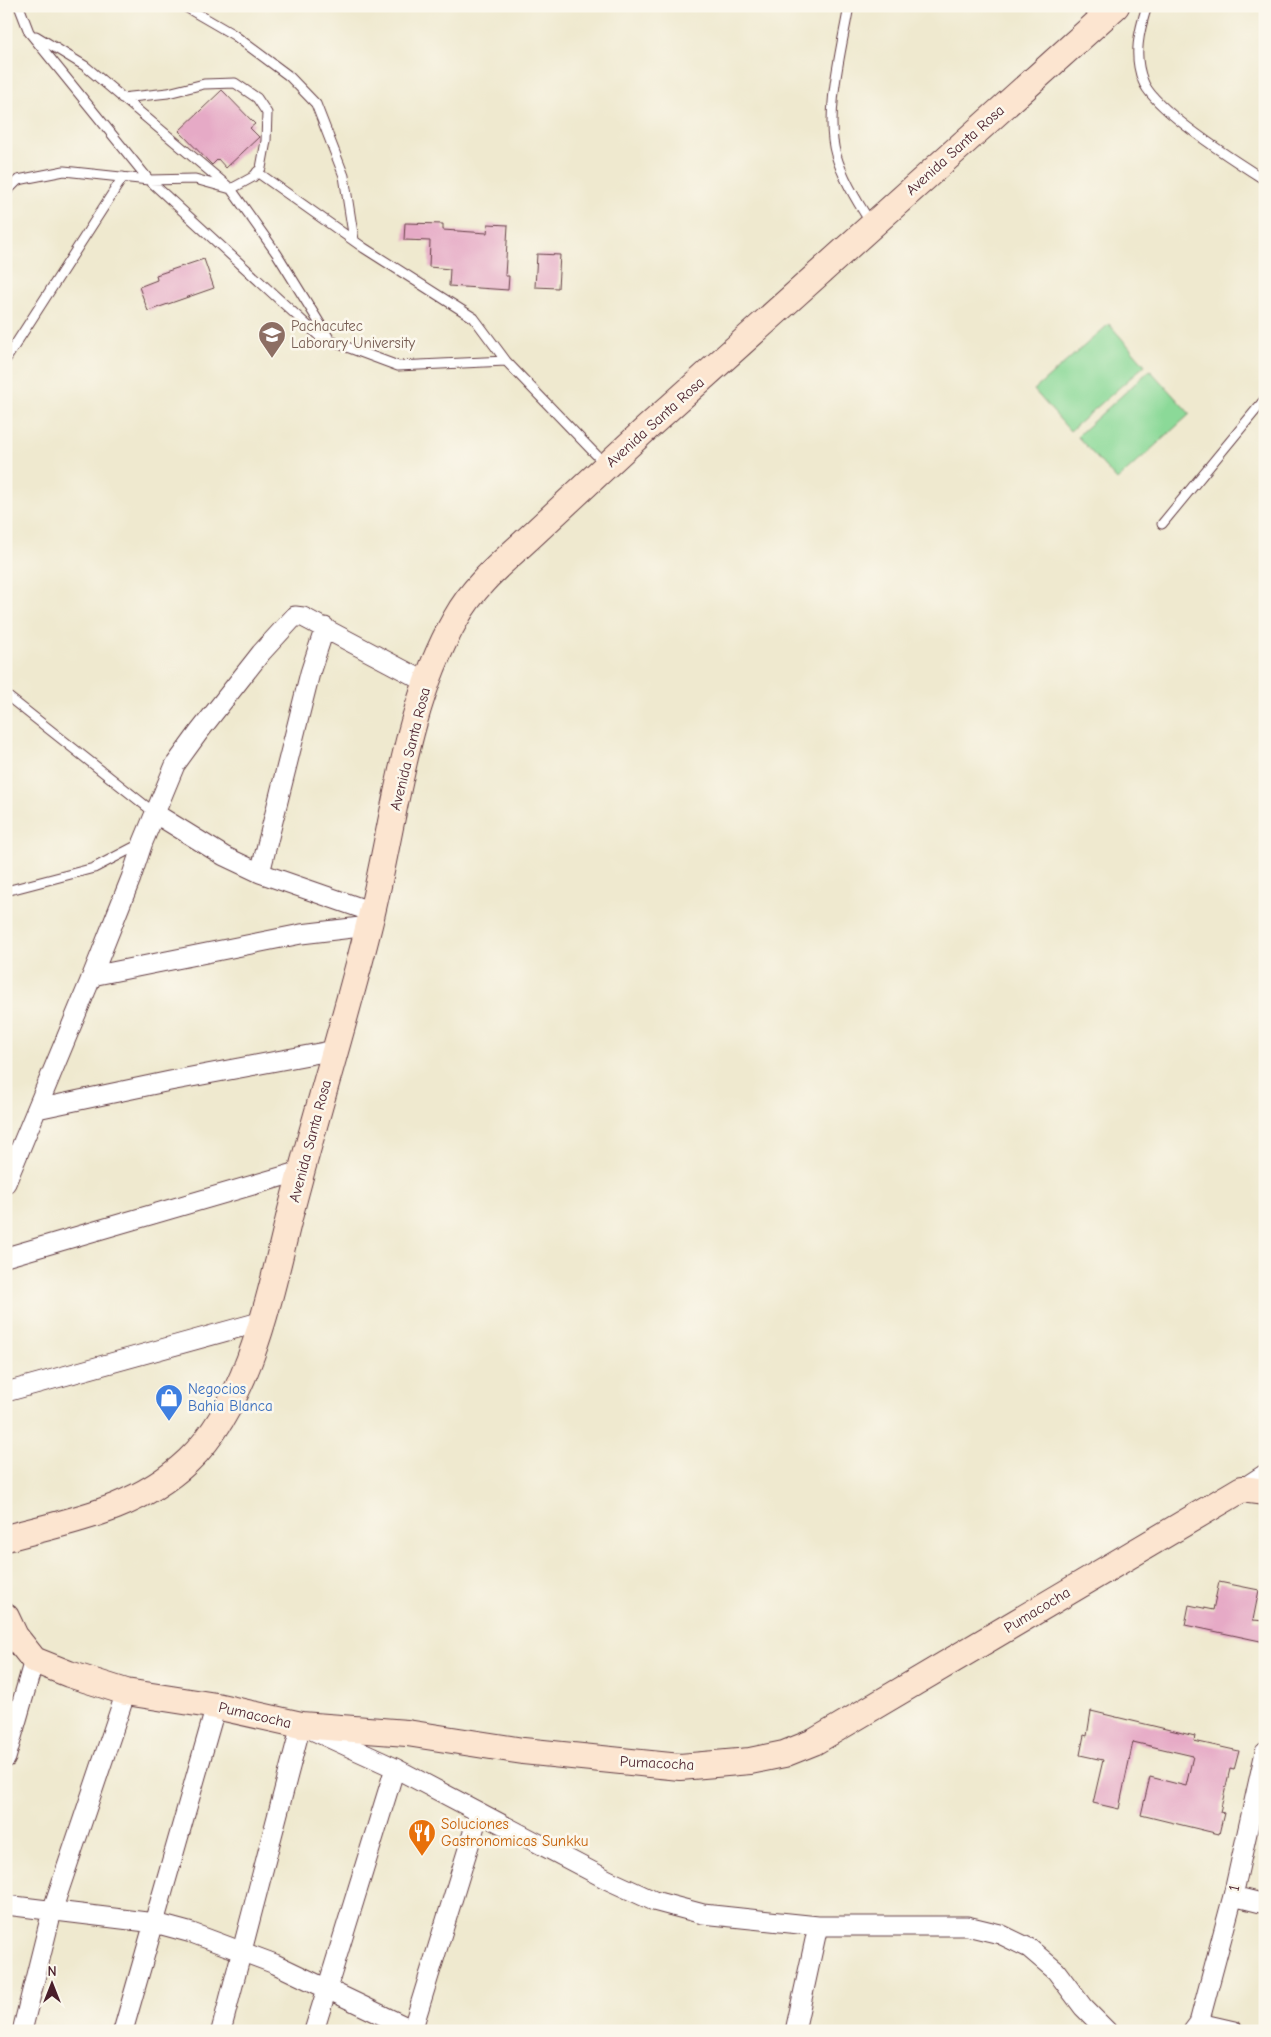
<svg xmlns="http://www.w3.org/2000/svg" width="1271" height="2037" viewBox="0 0 1271 2037" font-family="'Comic Neue',sans-serif">
  <style>
    .green { fill: #8bd998; stroke: #6a7c62 }
    .building { fill: #e6aac6 }
    .lines { fill: none; stroke-linecap: round; stroke-linejoin: round }
    .lane-casing { stroke: #633d44; stroke-width: 11 }
    .street-casing { stroke: #633d44; stroke-width: 21 }
    .secondary-casing { stroke: #633d44; stroke-width: 28 }
    .lane { stroke: #fff; stroke-width: 9 }
    .street { stroke: #fff; stroke-width: 19 }
    .secondary { stroke: #fce5d0; stroke-width: 26 }
    .labels { text-anchor: middle; dominant-baseline: central; stroke-width: 5; stroke-linejoin: round; paint-order: stroke }
    .street-label { font-size: 15px; fill: #4a1f2b; stroke: #fbf7ec }
    .education-label { font-size: 15px; fill: #785e54; stroke: #fbf7ec; text-anchor: start }
    .shop-label { font-size: 15px; fill: #366cbe; stroke: #fbf7ec; text-anchor: start }
    .food-label { font-size: 15px; fill: #c56008; stroke: #fbf7ec; text-anchor: start }
  </style>
  <rect width="100%" height="100%" fill="#fbf7ec"/>
  <filter id="ink" filterUnits="userSpaceOnUse"><feTurbulence type="fractalNoise" baseFrequency=".02" numOctaves="2"/><feDisplacementMap in="SourceGraphic" scale="10" xChannelSelector="R" yChannelSelector="G"/><feConvolveMatrix kernelMatrix="1 2 1 2 8 2 1 2 1" color-interpolation-filters="sRGB"/></filter>
  <filter id="wash" filterUnits="userSpaceOnUse"><feTurbulence type="fractalNoise" baseFrequency=".0096" numOctaves="4" result="noise"/><feDisplacementMap in="SourceGraphic" scale="20" xChannelSelector="R" yChannelSelector="G"/><feGaussianBlur stdDeviation="1.12" result="paint"/><feColorMatrix in="noise" values="0 0 0 0 0 0 0 0 0 0 0 0 0 0 0 0 0 1.4 0 .05"/><feComposite in="paint" operator="in"/></filter>
  <g filter="url(#wash)">
    <rect width="100%" height="100%" fill="#efe9cf"/>
    <path class="green" d="M1109,324L1145,365L1070,431L1034,390Z
      M1150,370L1190,414L1117,480L1077,436Z"/>
    <g id="blocks">
      <path class="building" d="M222,90L255,124L250,128L259,137L226,168L218,159L212,165L179,131Z
        M405,223L443,224V230L487,233L488,224L508,225L505,276H509L508,290L449,286L450,269L429,267L430,241L404,240Z
        M537,254L560,255L558,288L535,287Z
        M204,259L214,288L148,311L139,287L157,280L156,275Z
        M1219,1582L1259,1590L1253,1620L1265,1621V1642L1185,1625L1189,1605L1213,1610Z
        M1091,1711L1195,1736L1194,1741L1239,1751L1234,1770L1230,1769L1220,1812L1224,1813L1219,1834L1141,1815L1150,1777L1186,1786L1193,1756L1133,1742L1119,1809L1093,1803L1103,1760L1080,1755L1084,1735L1087,1736Z"/>
    </g>
  </g>
  <g filter="url(#ink)">
    <use href="#blocks" fill-opacity="0" stroke="#633d44" stroke-width="1"/>
    <g class="lines">
      <defs>
        <path id="lane" d="M19,6L29,32L149,180L320,337L398,366L506,361L605,464
          M184,6L234,35L289,76L316,104L344,176L354,240
          M849,6C842,47 824,116 836,155C843,179 857,202 871,223
          M1147,6C1139,31 1133,56 1143,81C1153,109 1238,163 1265,180
          M36,36L85,66L231,189L277,254L330,340
          M257,172L364,248L474,318L506,361
          M6,192L18,180L64,171L149,180L195,179L231,189L253,177L261,168L266,141L267,113L257,98L235,83L204,84L168,93L122,98
          M6,359L123,177
          M1162,524L1265,399
          M6,695L156,814
          M6,891L94,868L140,844"/>
        <path id="street" d="M156,814L224,856L260,873L372,912
          M260,873L310,673L325,627
          M92,976L301,934L369,926
          M37,1109L170,1081L335,1050
          M6,1183L92,976L131,878L143,842L175,765L199,732L261,653L295,616L303,617L426,682
          M6,1257L301,1171
          M6,1392L263,1321
          M1242,1489L1265,1474
          M6,1758L34,1660
          M1233,1896L1265,1904
          M6,1905L155,1923L192,1933L275,1964L413,2030
          M1199,2023L1234,2031
          M22,2031L52,1911L126,1692
          M123,2031L216,1706
          M221,2031L301,1725L395,1768L608,1880L654,1901L703,1914L818,1926H967L1000,1934L1029,1948L1056,1971L1083,2007L1107,2031
          M314,2031L395,1768
          M412,2031L479,1813
          M795,2031L818,1926
          M1193,2031L1199,2023L1233,1896L1265,1752"/>
        <path id="secondary" d="M6,1538C73,1520 136,1510 188,1461C250,1402 270,1294 290,1214C315,1117 345,1022 369,925C395,822 403,711 456,618C474,585 503,562 530,537C569,501 608,464 647,428C803,287 959,146 1116,6
          M6,1617L15,1636L34,1660L69,1674L126,1692L216,1706L301,1725L407,1733L523,1751L680,1767L750,1761L784,1754L814,1742L1242,1489L1265,1492"/>
      </defs>
      <use href="#lane" class="lane-casing"/>
      <use href="#street" class="street-casing"/>
      <use href="#secondary" class="secondary-casing"/>
      <use href="#lane" class="lane"/>
      <use href="#street" class="street"/>
      <use href="#secondary" class="secondary"/>
    </g>
  </g>
  <defs>
    <symbol id="university-pin" viewBox="-11 -11 22 30"><path d="M0 17L-7.5 6A9.5 9.5 0 1 1 7.5 6Z" fill="#8d6e63" stroke="#fbf7ec"/><path d="M0-5L7-2L0 1L-7-2ZM-4 1L0 2.5L4 1V4Q0 6-4 4Z" fill="#fff"/></symbol>
    <symbol id="shop-pin" viewBox="-11 -11 22 30"><path d="M0 17L-7.5 6A9.5 9.5 0 1 1 7.5 6Z" fill="#3f7fe0" stroke="#fbf7ec"/><path d="M-5-2.5h2.3a2.7 3.5 0 0 1 5.4 0H5L5.5 6h-11ZM-1.5-2.5h3a1.5 2.3 0 0 0-3 0Z" fill="#fff"/></symbol>
    <symbol id="restaurant-pin" viewBox="-11 -11 22 30"><path d="M0 17L-7.5 6A9.5 9.5 0 1 1 7.5 6Z" fill="#e8710a" stroke="#fbf7ec"/><path d="M-5-6h1v4h1v-4h1v4h1v-4h1v5L-1.5 .5V6h-2V.5L-5-1ZM5-6V6H3V1.5H1.5Q1.5-4 5-6Z" fill="#fff"/></symbol>
  </defs>
  <g fill-rule="evenodd">
    <use href="#university-pin" x="256" y="319" width="32" height="43"/>
    <use href="#shop-pin" x="153" y="1382" width="32" height="43"/>
    <use href="#restaurant-pin" x="406" y="1817" width="32" height="43"/>
  </g>
  <g class="labels">
    <g class="street-label">
      <text transform="translate(955 150) rotate(-42)">Avenida Santa Rosa</text>
      <text transform="translate(655 422) rotate(-42)">Avenida Santa Rosa</text>
      <text transform="translate(410 749) rotate(-76)">Avenida Santa Rosa</text>
      <text transform="translate(310 1141) rotate(-75)">Avenida Santa Rosa</text>
      <text transform="translate(1037 1610) rotate(-31)">Pumacocha</text>
      <text transform="translate(255 1715) rotate(13)">Pumacocha</text>
      <text transform="translate(657 1763) rotate(3)">Pumacocha</text>
      <text transform="translate(1234 1888) rotate(-78)">1</text>
    </g>
    <g class="education-label">
      <text x="291" y="326">Pachacutec<tspan x="291" dy="17">Laborary University</tspan></text>
    </g>
    <g class="shop-label">
      <text x="188" y="1389">Negocios<tspan x="188" dy="17">Bahia Blanca</tspan></text>
    </g>
    <g class="food-label">
      <text x="441" y="1824">Soluciones<tspan x="441" dy="17">Gastronomicas Sunkku</tspan></text>
    </g>
  </g>
  <rect width="1271" height="2037" fill="none" stroke="#fbf7ec" stroke-width="25"/>
  <g transform="translate(52 1984)" stroke="#fbf7ec" stroke-width="4" paint-order="stroke">
  <path d="M0-4L9 19L0 12L-9 19Z" fill="#4a1f2b"/>
  <text y="-8" font-size="14" font-weight="bold" text-anchor="middle" fill="#4a1f2b">N</text>
  </g>
</svg>
